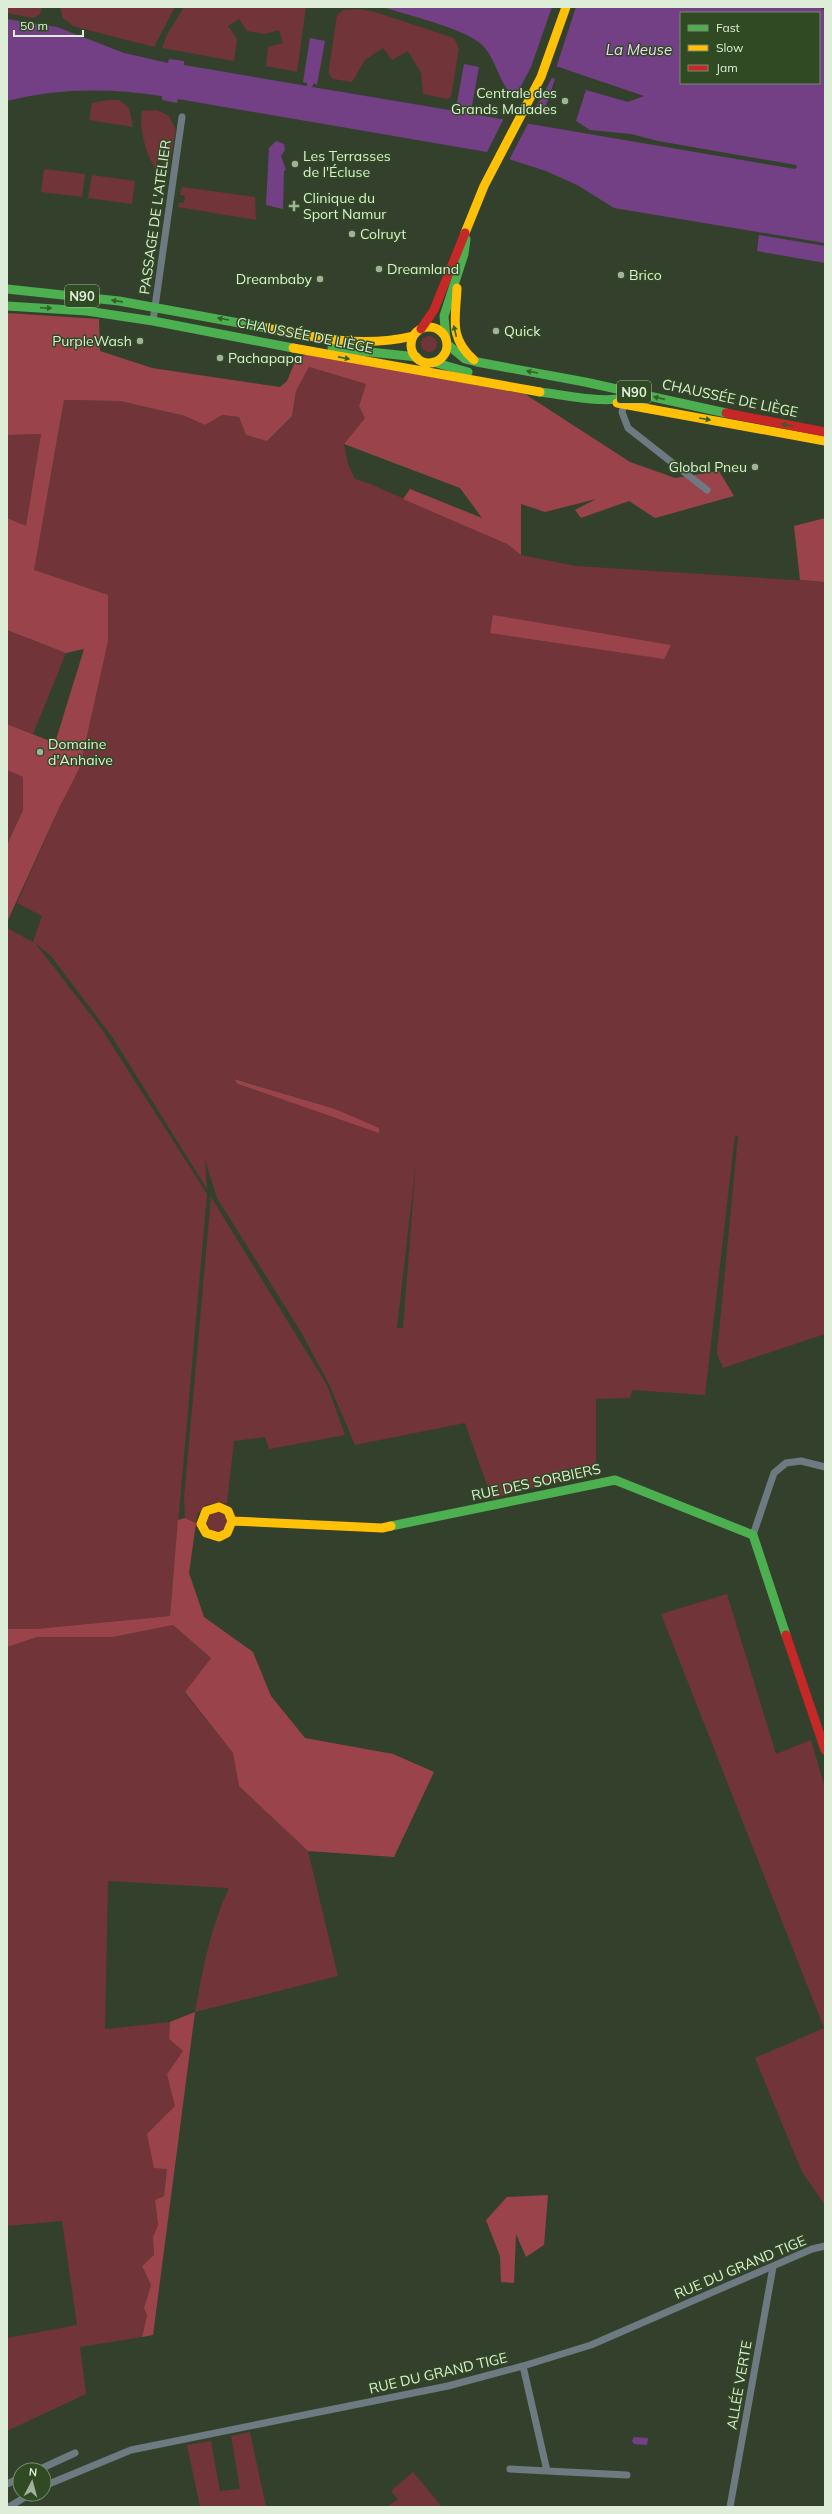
<svg xmlns="http://www.w3.org/2000/svg" width="832" height="2514" viewBox="0 0 832 2514" font-family="Mulish,sans-serif">
  <style>
    .green { fill: #713438; fill-rule: evenodd }
    .forest { fill: #9b434b }
    .water { fill: #734086; fill-rule: evenodd }
    .pier { fill: #33412c }
    .lines { fill: none; stroke-linecap: round; stroke-linejoin: round }
    .street { stroke: #6d7a81; stroke-width: 7 }
    .fast { stroke: #4caf50; stroke-width: 9 }
    .slow { stroke: #ffc107; stroke-width: 9 }
    .jam { stroke: #c62828; stroke-width: 9 }
    .oneway { fill: #365e2c }
    .poi-dot { fill: #a2b19b; stroke: #304a23; stroke-width: 1.5 }
    .labels { text-anchor: middle; dominant-baseline: central; stroke-width: 3; stroke-linejoin: round; paint-order: stroke }
    .shield { fill: #304a23; stroke: #aabca1; stroke-width: 1 }
    .shield-label { font-size: 13px; font-weight: bold; fill: #deedd7 }
    .poi-label { font-size: 14px; fill: #deedd7; stroke: #304a23; text-anchor: start }
    .street-label { font-size: 14px; fill: #deedd7; stroke: #304a23 }
    .water-label { font-size: 15px; font-style: italic; fill: #f0d2fd; stroke: #304a23 }
  </style>
  <rect width="100%" height="100%" fill="#33412c"/>
  <path class="green" d="M7,7H42L40,14L33,18L7,13Z
    M60,7H175L154,47L73,26L63,18Z
    M184,7H306L297,72L266,66L268,47L283,43L279,30L265,34L247,31L239,19L228,26L237,39L234,61L162,48L168,33Z
    M360,9L375,12L454,38L459,49L451,97L447,99L423,94L421,73L408,51L392,60L383,48L365,60L352,82L333,79L329,74V69L337,15L343,10Z
    M108,100H119L129,108L133,127L89,120L92,103Z
    M157,110L169,116L176,130L168,169L165,168L162,160L156,162V169C146,156 139,128 142,111Z
    M44,169L85,174L82,197L41,192Z
    M92,175L135,181L132,204L88,198Z
    M182,187L255,197L256,220L178,207L179,203H184L185,196L180,195Z
    M421 344a8 8 0 1 1 16 0a8 8 0 1 1-16 0Z
    M309,367L366,384L359,406L365,418L344,444L348,464L355,479L368,483L507,544L521,555L576,566L825,582V1334L723,1368L717,1353L738,1136L735,1135L705,1395L632,1390L630,1398L596,1399V1472L492,1499L465,1423L355,1445L329,1384L301,1332L217,1198L205,1160L207,1189L113,1038L51,956L35,943L101,1028L207,1194L170,1616L36,1629H7V928L33,942L42,916L17,903L60,806L106,603L31,585L64,400L120,401L185,416L205,425L222,415L239,417L246,435L267,441L292,416L296,391ZM235,1079L335,1109L379,1132L238,1084ZM416,1163L403,1328H397Z
    M41,434L26,526L7,518V435Z
    M7,630L66,653L33,734L7,724Z
    M7,770L23,777V810L7,845Z
    M211,1197L327,1385L345,1435L269,1449L265,1437L234,1441L227,1503L207,1504L197,1514L196,1523L185,1518L184,1498Z
    M207 1522a10 10 0 1 1 20 0a10 10 0 1 1-20 0Z
    M727,1594L776,1754L811,1740L825,1788V2205L802,2172L755,2058L824,2028L661,1614Z
    M173,1625L211,1658L185,1693L233,1753L239,1786L308,1851L338,1976L195,2012C203,1969 210,1928 229,1888L108,1881L105,2029L170,2022L169,2039L183,2051L167,2074L176,2106L147,2134L167,2169L164,2196L155,2200L158,2225L153,2237L154,2255L142,2266L151,2285L144,2308L147,2315L142,2337L80,2347L86,2394L7,2431V2338L77,2325L62,2221L7,2226V1647L37,1637H113Z
    M250,2432L266,2507H200L187,2445L211,2441L220,2491L240,2489L231,2436Z
    M413,2472L442,2507H387L398,2499L391,2491Z"/>
  <path class="forest" d="M7,313L99,319L100,351L152,368L280,387L287,381L296,359L307,354L525,394L630,462L675,478L719,471L734,496L655,518L629,501L581,518L575,510L596,499L545,512L521,504V555L507,544L403,499L410,489L482,518L460,488L344,444L365,418L359,406L366,384L309,367L296,391L292,416L267,441L246,435L239,417L222,415L205,425L185,416L120,401L64,400L34,570L108,595V641L80,767L60,806L7,922V845L23,810V777L7,770V724L55,743L84,649L66,653L7,630V518L26,526L41,434L7,435Z
    M825,518V582L800,580L794,526Z
    M493,615L671,645L664,659L490,633Z
    M234,1079L335,1109L379,1128V1133L238,1084Z
    M185,1518L196,1523L189,1573L204,1617L253,1652L271,1696L305,1738L393,1754L434,1772L394,1857L308,1851L239,1786L233,1753L185,1692L211,1658L173,1625L113,1637H37L7,1647V1629H36L170,1616L178,1520Z
    M195,2012L153,2335L142,2337L147,2315L144,2308L151,2285L142,2266L154,2255L153,2237L158,2225L155,2200L164,2196L167,2169L154,2168L147,2134L175,2106L167,2074L183,2051L169,2039L170,2022Z
    M548,2195L544,2245L526,2257L516,2234L514,2283L501,2282L500,2256L486,2220L507,2197Z"/>
  <path class="water" d="M383,7H819L825,11V243L614,208L579,186L546,171L487,152L178,99L177,103L162,100V96C110,88 58,88 7,101V19L57,27L124,53L168,63L169,59L184,61V65L307,86V83L303,82L310,38L325,41L317,85L314,83L312,87L461,112L460,107L456,108L464,64L479,67L471,111L468,109L466,113L795,169L797,167L796,165L658,141L631,134L590,130L576,121L586,90L628,102L644,96L544,62L539,72L555,79L544,111C532,105 515,101 507,89C497,75 494,55 481,44C463,28 407,15 383,7ZM681,13H819V83H681Z
    M276,141L284,144L285,150L281,156L286,170L284,171L283,209L266,205L269,148Z
    M759,235L825,246V263L757,251Z
    M634,2437L648,2438L647,2445L634,2444L632,2441Z"/>
  <path class="pier" d="M552,7H576L556,68L545,64L542,71L553,76L535,109L514,99L531,67Z
    M504,118L529,122L509,160L486,154Z"/>
  <g class="lines">
    <path class="street" d="M153,321L182,117
      M624,404L622,412L628,428L707,490
      M753,1535L774,1473L786,1463L801,1461L825,1467
      M523,2366L547,2471L627,2475
      M510,2469L547,2471
      M38,2470L75,2453
      M7,2484L20,2478
      M44,2486L131,2450L448,2386L523,2366L591,2345L812,2249L825,2246
      M9,2507L30,2494
      M730,2507L773,2267"/>
    <path class="fast" d="M7,289L119,301L266,328
      M7,306L87,311L153,321L293,348
      M446,339L444,316L464,254L466,239
      M447,344L465,359L477,362L585,382L726,413
      M332,348L417,357
      M433,362L468,372
      M540,392C567,395 614,407 638,393
      M391,1526L615,1480L753,1535L786,1635"/>
    <path class="slow" d="M465,233L484,186L541,77L566,7
      M457,288C456,318 448,337 474,360
      M411 345a18 18 0 1 1 36 0a18 18 0 1 1-36 0Z
      M266,328C315,338 364,348 413,336
      M293,348L540,392
      M617,403L825,441
      M232,1521L227,1533L219,1537L206,1533L201,1524L206,1511L219,1507L228,1511L232,1521L382,1528L391,1526"/>
    <path class="jam" d="M421,329L434,310L465,233
      M726,413L825,432
      M786,1635L825,1750"/>
  </g>
  <defs><path id="oneway-solid" d="M-6-.8H1V-3.2L6.5 0L1 3.2V.8H-6Z"/></defs>
  <g class="oneway">
    <use href="#oneway-solid" transform="translate(117 301) rotate(-172)"/>
    <use href="#oneway-solid" transform="translate(46 308) rotate(3)"/>
    <use href="#oneway-solid" transform="translate(223 319) rotate(-170)"/>
    <use href="#oneway-solid" transform="translate(455 331) rotate(-103)"/>
    <use href="#oneway-solid" transform="translate(344 358) rotate(11)"/>
    <use href="#oneway-solid" transform="translate(532 372) rotate(-170)"/>
    <use href="#oneway-solid" transform="translate(659 398) rotate(-167)"/>
    <use href="#oneway-solid" transform="translate(705 419) rotate(10)"/>
    <use href="#oneway-solid" transform="translate(787 425) rotate(-170)"/>
  </g>
  <g class="poi-dot">
    <circle cx="565" cy="101" r="4"/>
    <circle cx="295" cy="164" r="4"/>
    <path d="M292 200h4v4h4v4h-4v4h-4v-4h-4v-4h4z"/>
    <circle cx="352" cy="234" r="4"/>
    <circle cx="379" cy="269" r="4"/>
    <circle cx="621" cy="275" r="4"/>
    <circle cx="320" cy="279" r="4"/>
    <circle cx="496" cy="331" r="4"/>
    <circle cx="140" cy="341" r="4"/>
    <circle cx="220" cy="358" r="4"/>
    <circle cx="755" cy="467" r="4"/>
    <circle cx="40" cy="752" r="4"/>
  </g>
  <g class="labels">
    <g class="shield">
      <rect x="65" y="285" width="34" height="22" rx="3"/>
      <rect x="617" y="381" width="34" height="22" rx="3"/>
    </g>
    <g class="shield-label">
      <text x="82" y="296">N90</text>
      <text x="634" y="392">N90</text>
    </g>
    <g class="poi-label">
      <text x="557" y="93" text-anchor="end">Centrale des<tspan x="557" dy="16">Grands Malades</tspan></text>
      <text x="303" y="156">Les Terrasses<tspan x="303" dy="16">de l'Écluse</tspan></text>
      <text x="303" y="198">Clinique du<tspan x="303" dy="16">Sport Namur</tspan></text>
      <text x="360" y="234">Colruyt</text>
      <text x="387" y="269">Dreamland</text>
      <text x="629" y="275">Brico</text>
      <text x="312" y="279" text-anchor="end">Dreambaby</text>
      <text x="504" y="331">Quick</text>
      <text x="132" y="341" text-anchor="end">PurpleWash</text>
      <text x="228" y="358">Pachapapa</text>
      <text x="747" y="467" text-anchor="end">Global Pneu</text>
      <text x="48" y="744">Domaine<tspan x="48" dy="16">d'Anhaive</tspan></text>
    </g>
    <g class="street-label">
      <text transform="translate(155 217) rotate(-82)">PASSAGE DE L'ATELIER</text>
      <text transform="translate(305 335) rotate(11)">CHAUSSÉE DE LIÈGE</text>
      <text transform="translate(730 398) rotate(12)">CHAUSSÉE DE LIÈGE</text>
      <text transform="translate(536 1482) rotate(-12)">RUE DES SORBIERS</text>
      <text transform="translate(740 2267) rotate(-23)">RUE DU GRAND TIGE</text>
      <text transform="translate(438 2373) rotate(-13)">RUE DU GRAND TIGE</text>
      <text transform="translate(739 2385) rotate(-80)">ALLÉE VERTE</text>
    </g>
    <g class="water-label">
      <text x="639" y="49">La Meuse</text>
    </g>
  </g>
  <rect width="832" height="2514" fill="none" stroke="#deedd7" stroke-width="16"/>
  <rect x="680" y="12" width="140" height="72" fill="#304a23" stroke="#768b6b"/>
  <rect x="688" y="25" width="20" height="6" fill="#4caf50" stroke="#768b6b"/>
  <text x="716" y="32" font-size="12" fill="#deedd7">Fast</text>
  <rect x="688" y="45" width="20" height="6" fill="#ffc107" stroke="#768b6b"/>
  <text x="716" y="52" font-size="12" fill="#deedd7">Slow</text>
  <rect x="688" y="65" width="20" height="6" fill="#c62828" stroke="#768b6b"/>
  <text x="716" y="72" font-size="12" fill="#deedd7">Jam</text>
  <g transform="translate(32 2482) rotate(6)"><circle r="19" fill="#304a23" stroke="#768b6b"/>
  <path d="M0-3L7 15L0 10L-7 15Z" fill="#a2b19b"/>
  <text y="-6" font-size="11" font-weight="bold" text-anchor="middle" fill="#deedd7">N</text>
  </g>
  <path d="M14 30v6h69v-6" fill="none" stroke="#deedd7" stroke-width="2"/>
  <text x="20" y="30" font-size="12" fill="#deedd7" stroke="#304a23" stroke-width="3" paint-order="stroke">50 m</text>
</svg>
